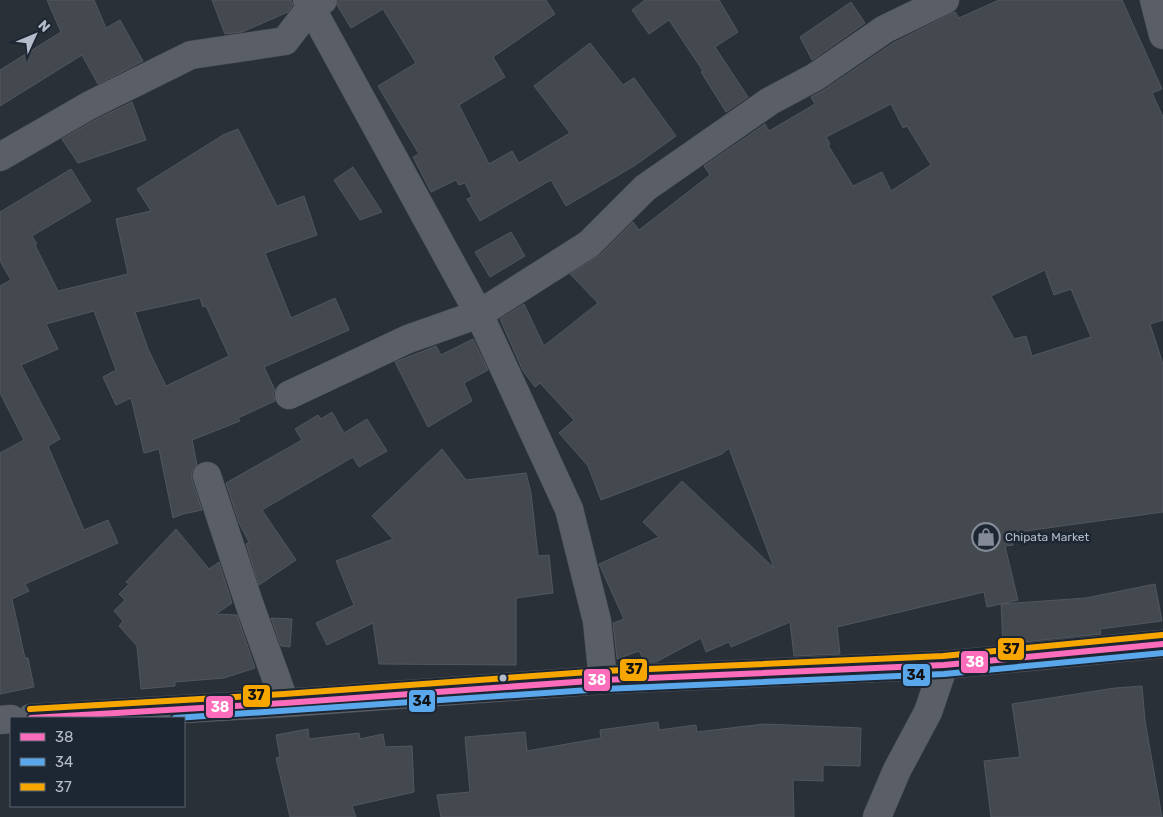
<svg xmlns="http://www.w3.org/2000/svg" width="1163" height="817" viewBox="0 0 1163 817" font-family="Rubik,sans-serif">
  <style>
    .building { fill: #444950; stroke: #52575f; fill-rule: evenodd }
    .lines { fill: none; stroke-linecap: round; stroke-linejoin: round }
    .minor-casing { stroke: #484c53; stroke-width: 29 }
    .minor { stroke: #5a5e66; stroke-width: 28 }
    .bus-1-casing { stroke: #1d2633; stroke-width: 10 }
    .bus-2-casing { stroke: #1d2633; stroke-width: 10 }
    .bus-3-casing { stroke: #1d2633; stroke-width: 10 }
    .bus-1 { stroke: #fb6dba; stroke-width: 6 }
    .bus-2 { stroke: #5aa8eb; stroke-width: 6 }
    .bus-3 { stroke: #f7a600; stroke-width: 6 }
    .bus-dot { fill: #b4bcc9; stroke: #1d2633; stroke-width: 2 }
    .labels { text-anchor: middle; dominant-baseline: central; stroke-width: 5; stroke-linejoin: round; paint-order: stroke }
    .poi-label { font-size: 12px; fill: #b4bcc9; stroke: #1d2633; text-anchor: start }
    .line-badge { stroke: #1d2633; stroke-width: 2 }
    .badge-label { font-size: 14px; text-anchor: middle; font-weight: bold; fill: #fff }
    .pale-badge-label { font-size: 14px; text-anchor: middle; font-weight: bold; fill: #111 }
  </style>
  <rect width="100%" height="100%" fill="#2a3038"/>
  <path class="building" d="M47,0H94L106,28L120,20L143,61L98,84L82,55L0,106V70L61,32Z
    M212,0H291L293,5L288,12L242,32L225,34Z
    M339,0H546L555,14L493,57L505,77L459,105L489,164L512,151L519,163L570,133L534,86L590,43L623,85L634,78L676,136L634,166L566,206L551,180L480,221L467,199L472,197L465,183L459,185L456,180L431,192L413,157L419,154L378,86L416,63L383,9L351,28L337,5Z
    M645,0H719L738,32L715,47L748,97L726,112L701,72L703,71L669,20L649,34L632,10Z
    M999,0H1122L1162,89L1152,93L1163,117V320L1150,324L1163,364V512L1011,533L1013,545L1005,546L1018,600L1001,604L1086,598L1155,584L1162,621L1100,629L1101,634L1003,644L1001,604L987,607L984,592L837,627L840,654L794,656L790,622L731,647L729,642L706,652L701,638L656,662H645L639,651L617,659L613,623L624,619L599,564L659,537L643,522L682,481L774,568L729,448L722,454L601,500L588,466L559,433L574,420L540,383L535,387L523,371L500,319L524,304L544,346L598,303L570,274L600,255L633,222L639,230L710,175L704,166L765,124L769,131L815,104L811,97L824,90L893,43L955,12L959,18ZM891,104L903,128L907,126L931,165L891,191L882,172L853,186L828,145L830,144L826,137ZM1045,270L1054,295L1071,289L1091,337L1032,356L1026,336L1014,339L991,296Z
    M851,2L865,23L812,60L800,37Z
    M132,102L146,140L78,163L62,139L97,119Z
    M238,129L277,206L304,196L317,235L265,253L291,318L335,298L349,330L264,367L275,390L273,394L275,401L238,418L240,421L192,440L197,465L192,472V480L202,510L183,514L173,518L159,449L144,453L131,398L116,405L103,377L116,370L94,311L46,324L58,349L21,365L60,439L48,446L84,530L108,520L118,543L25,584L29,591L12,599L25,658H28L34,687L0,694V453L24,440L0,393V286L11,280L0,261V212L71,169L91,201L32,236L37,244L35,245L58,291L128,274L116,219L151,211L137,189L223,135ZM200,298L203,307L206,306L229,356L166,386L148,349L135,312Z
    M353,167L382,212L360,220L334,180Z
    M511,232L525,256L490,277L475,252Z
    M473,339L488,370L464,383L472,401L428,427L395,362L436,346L441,355Z
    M332,412L344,433L367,419L387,451L359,467L353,457L262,510L296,560L259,585L246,544L249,542L239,523L226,483L302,440L295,429L318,415L321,419Z
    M442,449L466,480L526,473L531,493L538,556L549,555L553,593L516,598V665L379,664L373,623L327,645L316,623L354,605L336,561L393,539L372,516Z
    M176,529L209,569L219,562L232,603L216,614L237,615L255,668L224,678L175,682V686L141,689L137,646L119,626L123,621L114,611L125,600L119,594L129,584L126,582Z
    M271,618L292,619L290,647L281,646Z
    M1142,686L1145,721L1162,817H991L984,761L1020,757L1012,704L1115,688Z
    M658,722L659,730L696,725L697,732L764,724L861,728L860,766L823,765V781L793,780L794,817H441L437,795L470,792L465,737L525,732L527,751L601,738L600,730Z
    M308,729L309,739L359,733L360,739L383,734L385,747L412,746L414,792L352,806L356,817H290L276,758L280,757L276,735Z"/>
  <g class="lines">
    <defs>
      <path id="minor" d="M307,0L479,314L569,509L597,621L603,680
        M1154,0L1163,35
        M0,157L90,105L191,55L285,41L311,7L323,0
        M289,395L408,339L479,314L589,244L645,188L770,101L815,77L885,29L945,0
        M207,476L249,603L285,703
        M31,718L285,703L603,680L944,665L1163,644
        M0,720L11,719
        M877,817L897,770L928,712L944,665"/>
    </defs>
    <use href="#minor" class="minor-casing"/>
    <use href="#minor" class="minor"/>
    <defs>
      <path id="bus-1" d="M31,718L285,703L603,680L944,665L1163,644"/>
      <path id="bus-2" d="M175,718L604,689L944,674L1163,653"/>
      <path id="bus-3" d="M30,709L284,694L603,671L943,656L1162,635"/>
    </defs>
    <use href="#bus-1" class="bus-1-casing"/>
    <use href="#bus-2" class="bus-2-casing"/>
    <use href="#bus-3" class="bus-3-casing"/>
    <use href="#bus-1" class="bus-1"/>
    <use href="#bus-2" class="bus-2"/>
    <use href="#bus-3" class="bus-3"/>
  </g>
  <defs>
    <symbol id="shop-ring" viewBox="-11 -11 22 22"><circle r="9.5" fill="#1d2633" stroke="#848b96" stroke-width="1.5"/><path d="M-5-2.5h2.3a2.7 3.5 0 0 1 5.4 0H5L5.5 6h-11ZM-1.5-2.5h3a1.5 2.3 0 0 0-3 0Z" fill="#848b96"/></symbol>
  </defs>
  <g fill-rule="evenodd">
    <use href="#shop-ring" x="970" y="521" width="32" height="32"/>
  </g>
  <circle class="bus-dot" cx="503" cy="678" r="4.5"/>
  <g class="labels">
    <g class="poi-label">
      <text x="1005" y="537">Chipata Market</text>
    </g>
  </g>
  <g class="line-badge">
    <rect x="997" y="637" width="28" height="24" rx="5" fill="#f7a600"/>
    <rect x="960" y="650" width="29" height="24" rx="5" fill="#fb6dba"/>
    <rect x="619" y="658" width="29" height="24" rx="5" fill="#f7a600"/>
    <rect x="902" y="663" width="29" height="24" rx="5" fill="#5aa8eb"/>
    <rect x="583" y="668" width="28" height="24" rx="5" fill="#fb6dba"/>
    <rect x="242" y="684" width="29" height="24" rx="5" fill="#f7a600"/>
    <rect x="408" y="689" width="28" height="24" rx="5" fill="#5aa8eb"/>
    <rect x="205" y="695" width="29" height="24" rx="5" fill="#fb6dba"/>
  </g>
  <g class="badge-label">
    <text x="975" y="667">38</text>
    <text x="597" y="685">38</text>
    <text x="220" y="712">38</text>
  </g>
  <g class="pale-badge-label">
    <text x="1011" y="654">37</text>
    <text x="634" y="674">37</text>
    <text x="916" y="680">34</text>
    <text x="256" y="700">37</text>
    <text x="422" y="706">34</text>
  </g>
  <rect x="10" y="717" width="175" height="90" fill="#1d2633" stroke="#59626f"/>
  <rect x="20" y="733" width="25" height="8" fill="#fb6dba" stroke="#59626f"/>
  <text x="55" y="742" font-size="15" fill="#b4bcc9">38</text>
  <rect x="20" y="758" width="25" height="8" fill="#5aa8eb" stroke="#59626f"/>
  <text x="55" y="767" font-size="15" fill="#b4bcc9">34</text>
  <rect x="20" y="783" width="25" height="8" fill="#f7a600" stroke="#59626f"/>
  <text x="55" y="792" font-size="15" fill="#b4bcc9">37</text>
  <g transform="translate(35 35) rotate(46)" stroke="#1d2633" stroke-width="4" paint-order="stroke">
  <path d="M0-4L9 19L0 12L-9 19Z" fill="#b4bcc9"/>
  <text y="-8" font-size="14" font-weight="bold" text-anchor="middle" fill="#b4bcc9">N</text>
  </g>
</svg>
